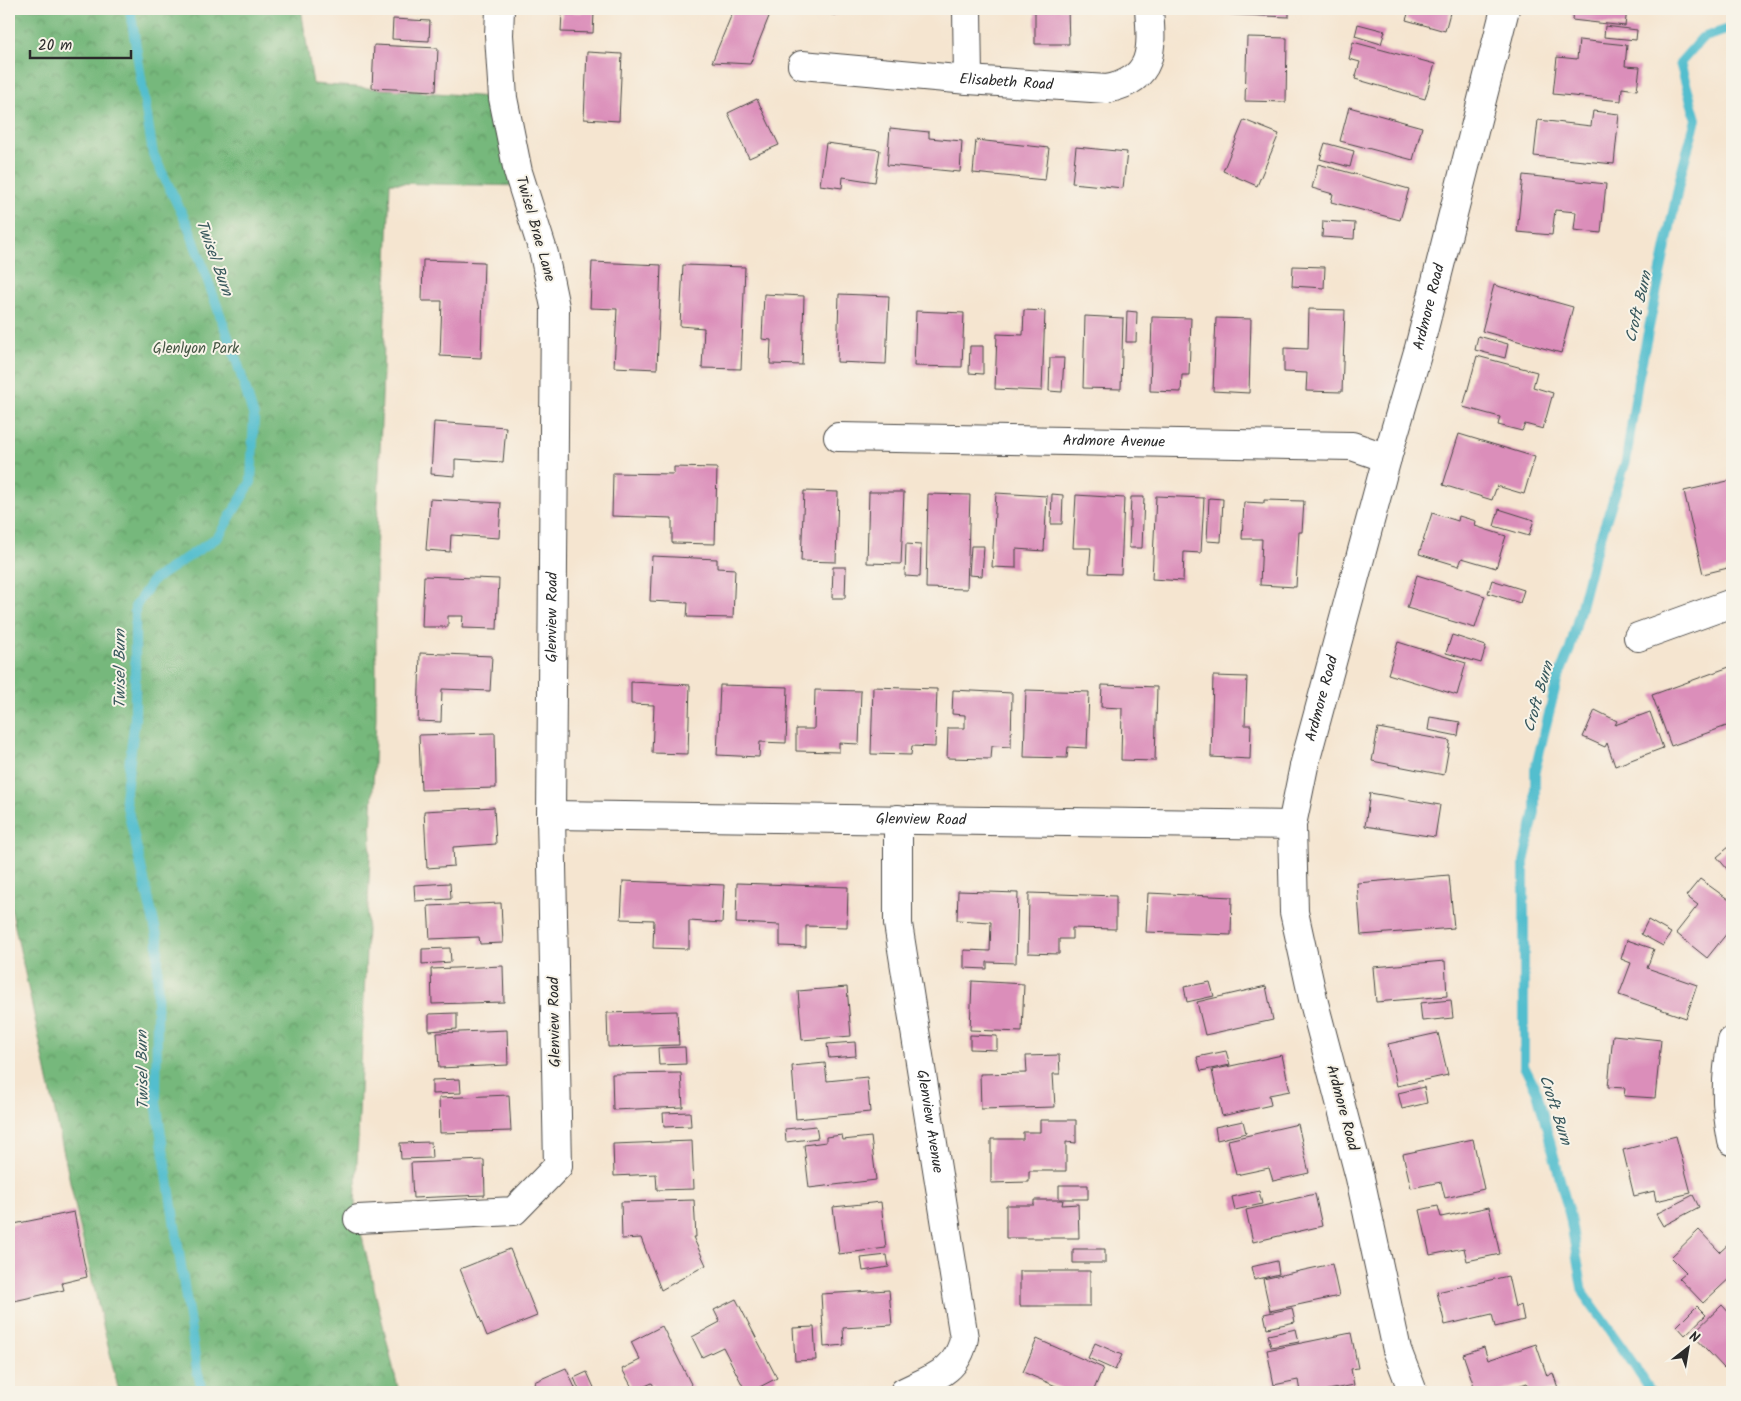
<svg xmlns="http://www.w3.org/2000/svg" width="1741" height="1401" viewBox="0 0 1741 1401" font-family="Kalam,sans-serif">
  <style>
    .forest { fill: url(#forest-crowns); stroke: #507253 }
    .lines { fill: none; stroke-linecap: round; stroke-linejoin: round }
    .stream { stroke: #53bece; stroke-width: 10 }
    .building { fill: #db8eba }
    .minor-casing { stroke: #494744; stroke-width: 30 }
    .minor { stroke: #fff; stroke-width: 28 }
    .labels { text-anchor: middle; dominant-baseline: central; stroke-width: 4; stroke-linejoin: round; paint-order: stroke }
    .street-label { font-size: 15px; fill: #2b2b2b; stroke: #f7f3e8 }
    .park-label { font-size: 15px; fill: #455644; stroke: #f7f3e8 }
    .water-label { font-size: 16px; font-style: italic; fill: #37575c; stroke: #f7f3e8 }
  </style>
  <defs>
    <pattern id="forest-crowns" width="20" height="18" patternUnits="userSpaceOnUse" patternTransform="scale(1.25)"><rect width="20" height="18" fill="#76b87b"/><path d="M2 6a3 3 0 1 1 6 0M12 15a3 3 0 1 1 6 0" fill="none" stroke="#619665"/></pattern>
  </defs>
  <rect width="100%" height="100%" fill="#f7f3e8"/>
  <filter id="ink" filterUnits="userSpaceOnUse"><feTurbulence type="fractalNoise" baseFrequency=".02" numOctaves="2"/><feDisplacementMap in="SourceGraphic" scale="10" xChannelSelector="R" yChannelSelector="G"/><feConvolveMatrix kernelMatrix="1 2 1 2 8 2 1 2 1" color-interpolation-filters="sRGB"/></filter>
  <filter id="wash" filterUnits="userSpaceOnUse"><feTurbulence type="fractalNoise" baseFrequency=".0096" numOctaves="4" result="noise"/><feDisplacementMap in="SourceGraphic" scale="20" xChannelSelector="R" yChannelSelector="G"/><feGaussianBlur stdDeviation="1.12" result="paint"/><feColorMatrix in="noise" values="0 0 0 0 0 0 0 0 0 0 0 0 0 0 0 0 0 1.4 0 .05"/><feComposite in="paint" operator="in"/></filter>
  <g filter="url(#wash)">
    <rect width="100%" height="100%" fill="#f5e5d0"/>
    <path class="forest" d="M9,9H301L313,84L503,98L523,186L390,183L376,557V717L355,1208L399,1392H119L82,1237L9,899Z"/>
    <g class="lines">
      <path class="stream" d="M130,9L153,154L189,228L238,365L254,417L251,482L218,537L153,580L135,607V719L125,798L158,940L156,1102L197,1370L203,1392
        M1651,1392L1632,1362L1583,1293L1570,1217L1537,1092L1524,1066V862L1535,812V770L1557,681L1570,649L1593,560L1626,461L1638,380L1681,174L1696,119L1680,63L1702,38L1732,28"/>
    </g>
    <g id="blocks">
      <path class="building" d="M734,9H772L750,64L712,62Z
        M802,9H837L836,15L802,12Z
        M1035,9H1068L1069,44H1035Z
        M1217,9H1289V17L1217,14Z
        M1391,9H1451L1445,31L1406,20L1408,14Z
        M1573,9H1627L1625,26L1572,20Z
        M562,12L594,13L593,33L561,32Z
        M393,19L430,21L429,41L392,39Z
        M1358,24L1385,31L1381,44L1355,36Z
        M1605,26L1637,30L1636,40L1604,37Z
        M1247,37L1287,38L1286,102L1245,101Z
        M1579,40L1627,45L1625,66L1640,67L1637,90L1622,88L1621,101L1553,94L1557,57L1577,59Z
        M1353,42L1435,64L1425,99L1355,79L1360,62L1349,59Z
        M374,45L438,48L436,91L372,88Z
        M587,52L622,54L619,121L584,119Z
        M757,99L779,145L749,158L728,113Z
        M1349,107L1422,127L1413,160L1340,141Z
        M1593,111L1619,114L1614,164L1534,156L1538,120L1591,126Z
        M1244,120L1279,134L1257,186L1223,171Z
        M890,128L929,132V138L962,141L960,172L887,165Z
        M976,140L1049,148L1045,180L973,173Z
        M826,143L880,150L875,182L843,177L842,188L820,185Z
        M1325,143L1354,151L1350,167L1320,159Z
        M1076,147L1127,152L1123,188L1072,183Z
        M1318,164L1409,189L1400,220L1331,202L1333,194L1312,188Z
        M1523,175L1606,184L1601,233L1574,230L1576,212L1555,210L1552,235L1517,232Z
        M1323,221L1355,223L1354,239L1322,237Z
        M423,260L484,262L481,358L440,356L442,301H422Z
        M592,262L661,265L657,369L614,367L617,309L590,308Z
        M683,265L745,267L741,369L702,368L704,328L680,326Z
        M1293,266L1325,267L1324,288L1292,286Z
        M1494,285L1573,307L1561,353L1482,331Z
        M764,294L804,296L802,365L770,364L771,340L762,339Z
        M839,294L889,296L886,364L837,362Z
        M1309,309L1345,310L1342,392L1306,391L1307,373L1284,372V348L1308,349Z
        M1024,310L1045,311L1042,391L995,389L997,334L1023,335Z
        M916,311L964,313L962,367L914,366Z
        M1127,311L1137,312L1136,342H1126Z
        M1085,316L1123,318L1121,389L1083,388Z
        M1152,317L1191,318L1189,375H1182L1181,392L1150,391Z
        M1216,318L1251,319L1249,393L1213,391Z
        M1478,336L1508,344L1505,358L1475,350Z
        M970,346H983V374L969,373Z
        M1477,356L1537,372L1533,387L1553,393L1543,429L1525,424L1522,431L1498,425L1500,417L1463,407Z
        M1050,358H1064L1062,392L1049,391Z
        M434,422L506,427L503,462L455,459V476L431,474Z
        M1459,434L1535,457L1524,494L1497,486L1492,500L1443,485Z
        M674,467L717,468L715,544L672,543V518L612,516L613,473L674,474Z
        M1732,480V567L1703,574L1684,491Z
        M804,491L838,492L836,562L801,561Z
        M869,492H904L901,564L867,563Z
        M996,493L1047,496L1044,551L1016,549V568L992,567Z
        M928,494L970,495L967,589L926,588Z
        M1052,494L1063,495L1062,524H1051Z
        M1076,495L1124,498L1121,574L1089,573L1091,548H1073Z
        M1156,496L1204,498L1201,553L1184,552L1183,581L1152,579Z
        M1131,497H1144L1142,548H1129Z
        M1209,498L1223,499L1221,542L1207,541Z
        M430,499L501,503L499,538L451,535L450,552L426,550Z
        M1264,500L1304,501L1302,532H1299L1296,587L1260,585L1262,539H1242L1244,502L1264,503Z
        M1499,509L1534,520L1529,536L1494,526Z
        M1432,513L1458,521L1459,516L1476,521L1475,526L1506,536L1496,568L1462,558L1459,566L1419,554Z
        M906,544L921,545L920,577L905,576Z
        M971,546H984L982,576L969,575Z
        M652,556L717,559V568L735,569L733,618L687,617L688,603L650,601Z
        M833,567H846L845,598H832Z
        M1417,575L1485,596L1475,628L1407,608Z
        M424,576L499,579L497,629L462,628L463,616H448V627H422Z
        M1492,580L1524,590L1520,603L1488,593Z
        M1452,635L1486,646L1481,663L1446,653Z
        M1398,642L1466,663L1457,695L1388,674Z
        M420,653L492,656L490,691L442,689L441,722L418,721Z
        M1732,666V724L1671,746L1652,695Z
        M1213,676L1247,677L1245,725H1251L1250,759L1211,757Z
        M631,682L690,685L688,754L652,753L654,705L631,704Z
        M720,685L788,687L786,743L760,742L759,757L717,755Z
        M1102,685L1157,687L1155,761L1121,760L1122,708L1101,707Z
        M873,687L937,689L935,747L912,746L911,755L871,754Z
        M815,690L861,691L859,744L839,743V752L796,751V729H814Z
        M953,690L1012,693L1011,747L992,746L991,759L947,758L948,728H965V715L952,714Z
        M1026,690L1089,692L1087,748L1068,747L1067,758L1024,757Z
        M1595,710L1617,721L1615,725L1650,712L1663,748L1615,766L1607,743L1605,747L1583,737Z
        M1430,717L1460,722L1458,736L1428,730Z
        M1378,728L1450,741L1444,775L1372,761Z
        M495,733L496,788L421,790L419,735Z
        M1370,793L1440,805L1435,837L1365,826Z
        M494,807L496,844L453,847L454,866L427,868L424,811Z
        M1730,846L1732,849V875L1717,857Z
        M1449,875L1454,928L1361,935L1357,883Z
        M1700,879L1732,902V927L1707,958L1676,933L1698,905L1686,896Z
        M623,881L724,885L722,923L689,921V949L653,948L654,920L621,919Z
        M450,883L451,899L415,901L414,885Z
        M737,883L848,887L847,927L806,926V947L780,946V925L736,923Z
        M958,891L1018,893L1016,963L987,962V969L964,968V950L990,951L991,922L957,920Z
        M1029,893L1116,896V929L1072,928V939H1059V954L1028,953Z
        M1148,893L1232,897L1231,935L1146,932Z
        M501,903L503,943L480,944L479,937L430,939L428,906Z
        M1648,920L1671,933L1663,946L1641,934Z
        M1627,940L1654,949L1647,968L1697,985L1686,1018L1619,995L1631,963L1621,959Z
        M450,948L451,962L422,964V949Z
        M1445,961L1447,996L1376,1002L1373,967Z
        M503,966L504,1002L432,1004L431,969Z
        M972,981L1024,984L1022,1032L970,1030Z
        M1210,982L1214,996L1187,1002L1184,987Z
        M1266,986L1273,1020L1205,1035L1197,1002Z
        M847,987L851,1036L802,1040L798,991Z
        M1451,1000L1453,1018L1422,1021L1420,1003Z
        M677,1011L679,1045L608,1047L607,1013Z
        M457,1013V1029L429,1031V1014Z
        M507,1030L508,1065L439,1068L437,1033Z
        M1438,1033L1448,1075L1397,1086L1388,1044Z
        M970,1035L997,1036V1050L970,1049Z
        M1613,1035L1661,1040L1655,1098L1624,1096L1625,1088L1608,1087Z
        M855,1042L856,1056L829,1058L827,1044Z
        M685,1047L686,1064L659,1065L658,1048Z
        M1226,1051L1230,1065L1201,1071L1197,1057Z
        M1059,1055L1060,1074H1053L1055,1107L981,1109L980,1074L1027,1073L1026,1056Z
        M1282,1055L1290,1091L1269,1095L1271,1105L1222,1116L1212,1070Z
        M825,1063L827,1081L867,1077L870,1112L796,1119L792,1066Z
        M681,1073L683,1107L613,1110L612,1074Z
        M460,1079L461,1093L432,1094V1080Z
        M1424,1087L1427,1103L1402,1109L1398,1093Z
        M509,1095L511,1131L440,1133L439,1098Z
        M690,1112L691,1126L664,1127L663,1113Z
        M1040,1120H1076V1143L1066,1142V1171H1029V1182L991,1183V1139H1023V1132H1040Z
        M1243,1121L1246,1133L1217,1140L1215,1127Z
        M1298,1124L1309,1173L1273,1181L1269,1168L1236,1175L1228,1140Z
        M816,1126L818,1138L786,1142L785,1129Z
        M842,1135L843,1140L871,1137L876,1180L809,1188L804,1145L826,1142V1137Z
        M1676,1136L1691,1193L1656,1201L1654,1191L1634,1196L1623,1150Z
        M1473,1139L1484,1189L1445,1198L1441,1182L1411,1188L1403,1154Z
        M692,1141L694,1189L657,1190L656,1174L614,1176L613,1144Z
        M431,1142L432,1158L401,1159L400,1143Z
        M484,1160L485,1195L413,1198L411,1163Z
        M1059,1185H1088V1199H1059Z
        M1259,1191L1262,1204L1235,1210L1232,1197Z
        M1315,1194L1322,1226L1253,1242L1246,1210Z
        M1693,1195L1699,1207L1663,1226L1656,1214Z
        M694,1200L696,1237H693L706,1265L661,1290L641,1238L622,1239L621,1202Z
        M1034,1200H1063L1062,1205L1078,1204L1079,1238H1006V1205H1034Z
        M881,1202L886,1248L839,1254L833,1207Z
        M1438,1206L1441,1217L1489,1207L1500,1254L1467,1261L1464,1248L1430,1255L1420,1210Z
        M74,1212L87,1277L62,1283L64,1290L14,1301L9,1277V1225Z
        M1699,1230L1720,1252L1732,1241V1276L1703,1303L1679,1278L1686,1272L1671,1257Z
        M510,1249L537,1316L487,1336L460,1269Z
        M1073,1249H1105V1263H1073Z
        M887,1255L889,1267L863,1271L861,1258Z
        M1277,1261L1279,1274L1254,1280L1251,1267Z
        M1332,1264L1339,1296L1270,1311L1263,1279Z
        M1020,1271H1090V1306H1020Z
        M1508,1276L1515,1307L1521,1305L1524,1320L1495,1327L1492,1314L1445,1325L1437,1292Z
        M889,1290L892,1325L843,1328L844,1345L824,1347L821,1294Z
        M736,1299L777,1378L750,1392H746L723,1347L702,1357L692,1337L720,1322L714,1310Z
        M1722,1305L1732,1316V1360L1724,1368L1692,1334Z
        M1697,1306L1706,1315L1685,1335L1677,1326Z
        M1292,1308L1295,1322L1267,1328L1264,1314Z
        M662,1326L695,1392H657L652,1383L634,1391L622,1369L640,1360L631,1342Z
        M814,1327L816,1360L795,1361L793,1328Z
        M1296,1329L1299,1342L1271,1347L1268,1335Z
        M1351,1333L1358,1368L1351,1369L1354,1385L1318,1392H1300L1298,1380L1274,1385L1267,1350Z
        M1037,1339L1103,1368L1093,1392H1070L1023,1372Z
        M1095,1343L1122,1355L1115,1370L1088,1358Z
        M1536,1344L1547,1376L1553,1373L1558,1388L1543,1392H1530L1527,1383L1499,1392H1476L1463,1354L1484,1347L1488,1360Z
        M566,1368L577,1392H538L534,1382Z
        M587,1372L596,1392H580L574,1378Z"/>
    </g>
  </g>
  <g filter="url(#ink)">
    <use href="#blocks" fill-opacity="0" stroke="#494744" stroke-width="1"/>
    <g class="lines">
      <defs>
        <g id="minor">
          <path d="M967,9L968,80"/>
          <path id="s1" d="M802,65L968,80L1107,89C1155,79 1152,49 1149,9"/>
          <path id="s2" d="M838,437L1352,446L1387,458"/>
          <path d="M1638,637L1732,603"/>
          <path id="s3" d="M551,815L1292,825"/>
          <path id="s4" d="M898,819V924L964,1338C958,1372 932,1378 904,1392"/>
          <path d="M1732,1041C1725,1078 1725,1104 1732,1141"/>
          <path id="s5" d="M358,1219L514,1211L558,1166L551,815L555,307L544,254L518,172L503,98L499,35L500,9"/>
          <path id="s6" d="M1413,1392L1397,1350L1360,1178L1313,999L1294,912L1292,825L1304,766L1387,458L1419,348L1505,9"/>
        </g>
      </defs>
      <use href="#minor" class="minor-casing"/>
      <use href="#minor" class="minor"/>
    </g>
  </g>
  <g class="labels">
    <g class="street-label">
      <text stroke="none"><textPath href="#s1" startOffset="205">Elisabeth Road</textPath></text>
      <text transform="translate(535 229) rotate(74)">Twisel Brae Lane</text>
      <text stroke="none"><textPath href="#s6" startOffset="1118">Ardmore Road</textPath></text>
      <text stroke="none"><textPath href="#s2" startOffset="276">Ardmore Avenue</textPath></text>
      <text stroke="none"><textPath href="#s5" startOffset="768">Glenview Road</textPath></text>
      <text stroke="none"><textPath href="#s6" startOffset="712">Ardmore Road</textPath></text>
      <text stroke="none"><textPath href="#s3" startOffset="370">Glenview Road</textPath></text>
      <text transform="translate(555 1022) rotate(-91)">Glenview Road</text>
      <text transform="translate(1342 1108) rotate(75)">Ardmore Road</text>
      <text stroke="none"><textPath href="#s4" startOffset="305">Glenview Avenue</textPath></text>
    </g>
    <g class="park-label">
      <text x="196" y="349">Glenlyon Park</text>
    </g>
    <g class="water-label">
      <text transform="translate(214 258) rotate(70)">Twisel Burn</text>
      <text transform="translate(1639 307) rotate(-77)">Croft Burn</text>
      <text transform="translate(120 669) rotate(-90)">Twisel Burn</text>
      <text transform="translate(1539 697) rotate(-74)">Croft Burn</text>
      <text transform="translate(143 1070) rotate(-91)">Twisel Burn</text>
      <text transform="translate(1555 1110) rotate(72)">Croft Burn</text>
    </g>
  </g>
  <rect width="1741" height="1401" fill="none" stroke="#f7f3e8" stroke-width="30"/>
  <g transform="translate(1688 1348) rotate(31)" stroke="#f7f3e8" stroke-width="4" paint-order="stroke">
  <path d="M0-4L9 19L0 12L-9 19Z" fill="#2b2b2b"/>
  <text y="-8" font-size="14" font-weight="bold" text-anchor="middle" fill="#2b2b2b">N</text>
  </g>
  <path d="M30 50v8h101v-8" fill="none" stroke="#2b2b2b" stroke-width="2.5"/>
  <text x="38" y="50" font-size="15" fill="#2b2b2b" stroke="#f7f3e8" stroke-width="4" paint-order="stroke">20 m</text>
</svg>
